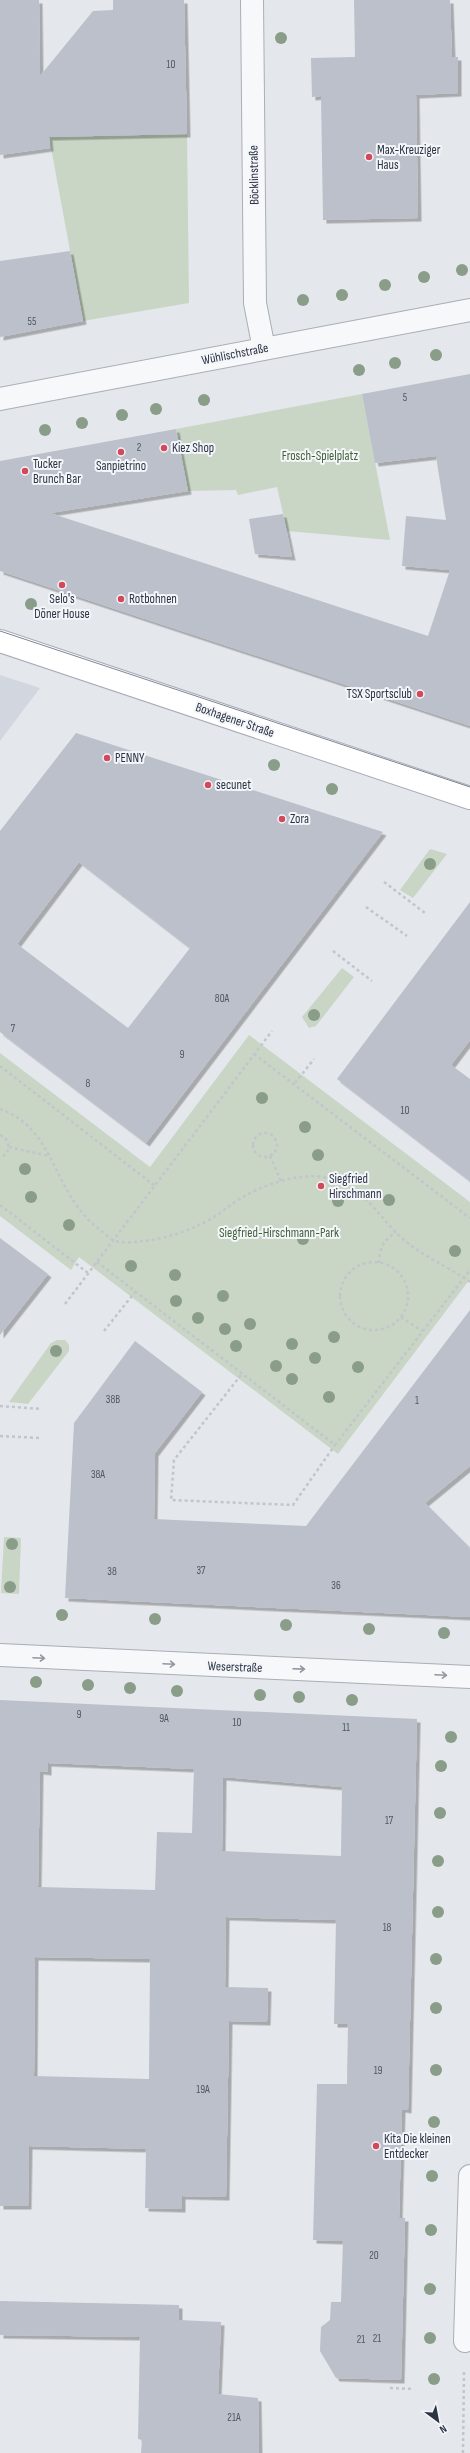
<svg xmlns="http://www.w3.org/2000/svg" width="470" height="2453" viewBox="0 0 470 2453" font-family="'Sofia Sans Condensed',sans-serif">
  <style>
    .built { fill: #d2d6de }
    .green { fill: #c9d6c5 }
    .building { fill: #bbc0ca; fill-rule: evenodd; filter: url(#shadow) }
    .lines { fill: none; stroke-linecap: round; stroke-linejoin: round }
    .street-casing { stroke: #a9aeb7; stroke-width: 24 }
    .secondary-casing { stroke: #a9aeb7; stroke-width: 24 }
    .path { stroke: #c2c5cb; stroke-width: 2.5; stroke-dasharray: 3 3; stroke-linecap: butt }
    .street { stroke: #f7f8fa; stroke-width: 22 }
    .secondary { stroke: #fff; stroke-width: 22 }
    .tram { stroke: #7d8696; stroke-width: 1 }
    .tree { fill: #899d89 }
    .oneway { stroke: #9196a0 }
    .poi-dot { fill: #d1495b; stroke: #f4f6f9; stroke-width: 1.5 }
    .labels { text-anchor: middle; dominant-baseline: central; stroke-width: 4; stroke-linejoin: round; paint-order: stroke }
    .number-label { font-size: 11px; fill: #4f5766 }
    .poi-label { font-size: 13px; fill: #2b3445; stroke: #f4f6f9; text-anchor: start }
    .street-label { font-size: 13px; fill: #2b3445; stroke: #f4f6f9 }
    .park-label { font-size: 13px; fill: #3f6138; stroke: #f4f6f9 }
  </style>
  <defs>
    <filter id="shadow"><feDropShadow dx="3.5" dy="3.5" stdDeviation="0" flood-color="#0004"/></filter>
  </defs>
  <rect width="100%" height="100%" fill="#e4e7ec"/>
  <path class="built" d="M0,675L40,688L0,741Z"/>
  <path class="green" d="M187,134L189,303L83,321L49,137Z
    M362,394L390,540L287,531L277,487L238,495L236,490L188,491L176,429Z
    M430,849L447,854L413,898L400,890Z
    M342,968L354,977L316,1026L309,1028L302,1017Z
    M249,1035L470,1202V1279L338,1454L79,1257L71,1270L0,1216V1053L150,1167Z
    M57,1340H65L69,1345V1351L28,1404L9,1402L51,1343Z
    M4,1537L21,1538L19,1594L1,1593Z"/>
  <path class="building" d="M0,0H39L40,76L93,11L113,10V0H184L187,134L49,137L50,148L0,155Z
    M354,0H450L452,57H458V93L416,95L418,218L323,220L321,96L312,97L311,58L355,57Z
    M70,251L83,321L0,337V261Z
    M470,374V726L0,571V461L176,429L188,491L50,513L428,636L450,570L402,566L406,516L446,520L436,456L375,463L362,394Z
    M283,514L292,557L255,554L249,519Z
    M76,733L383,832L146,1143L0,1032V831ZM79,862L190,948L128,1028L17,944Z
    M470,902V1040L451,1065L470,1079V1181L337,1079Z
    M0,1238L48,1274L0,1335Z
    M470,1310V1466L425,1503L470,1548V1617L65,1598L74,1423L135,1341L202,1392L155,1453L154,1519L306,1526Z
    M0,1700L417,1719L408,2110L402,2109L399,2218H405L401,2380L336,2378L320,2351L321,2327L330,2320L331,2302H341L343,2241L313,2240L317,2084H347L348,2024H334L336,1920L226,1917L225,1987L268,1988L267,2022L229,2021L226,2197L182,2196V2209L145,2208L146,2149L29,2146L28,2206H0ZM48,1763L194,1769L192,1833L157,1832L155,1890L38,1887L40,1771L48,1772ZM223,1777L342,1787L341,1856L222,1851ZM35,1957L150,1959L149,2079L34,2076Z
    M0,2301L179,2305V2320L221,2322L218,2394L258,2398L259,2453H141L142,2440L138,2439L140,2337L0,2335Z"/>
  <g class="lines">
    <defs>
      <path id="street" d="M252,0L255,303L264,349
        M0,399L470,310
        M0,1655L470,1677
        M465,2341L470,2176"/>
      <path id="secondary" d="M0,641L470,798"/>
    </defs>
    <use href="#street" class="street-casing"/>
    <use href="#secondary" class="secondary-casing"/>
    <path class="path" d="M384,882L425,913
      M366,907L407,936
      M333,951L372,981
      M254,1054L470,1218
      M0,1066L155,1186
      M295,1083L314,1059
      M0,1109C56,1128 53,1195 99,1229C103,1232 108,1237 113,1240C122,1244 134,1242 143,1241C164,1239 185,1232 203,1223C217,1217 228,1206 241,1198C271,1181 313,1167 345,1184C369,1196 383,1222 404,1240C424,1257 449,1267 470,1282
      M253 1145a12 12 0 1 1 24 0a12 12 0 1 1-24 0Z
      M0,1135C8,1138 11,1147 6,1154L0,1158
      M9,1147L49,1156
      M270,1156L281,1181
      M0,1205L88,1273
      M97,1262L335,1445L470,1270
      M340 1296a34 34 0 1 1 68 0a34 34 0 1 1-68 0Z
      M379,1263C380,1247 383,1241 396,1232
      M65,1304L272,1031
      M401,1317L422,1331
      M104,1331L135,1292
      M241,1375L174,1460L171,1500L293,1505L335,1445
      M0,1406L42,1409
      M0,1436L40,1438
      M390,2388L414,2389
      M463,2453L464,2372"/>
    <use href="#street" class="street"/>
    <use href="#secondary" class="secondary"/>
    <path class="tram" d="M0,631L470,787"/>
  </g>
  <g class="tree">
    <circle cx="281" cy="38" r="6"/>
    <circle cx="462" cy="270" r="6"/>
    <circle cx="424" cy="277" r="6"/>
    <circle cx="385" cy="285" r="6"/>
    <circle cx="342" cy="295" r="6"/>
    <circle cx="303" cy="300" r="6"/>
    <circle cx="436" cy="355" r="6"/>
    <circle cx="395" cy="363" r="6"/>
    <circle cx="359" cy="370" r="6"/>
    <circle cx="204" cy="400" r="6"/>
    <circle cx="156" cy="409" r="6"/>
    <circle cx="122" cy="415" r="6"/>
    <circle cx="82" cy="423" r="6"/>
    <circle cx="45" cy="430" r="6"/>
    <circle cx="31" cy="604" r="6"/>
    <circle cx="274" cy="765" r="6"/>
    <circle cx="332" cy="789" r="6"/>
    <circle cx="430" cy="864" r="6"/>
    <circle cx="314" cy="1015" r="6"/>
    <circle cx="262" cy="1098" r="6"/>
    <circle cx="305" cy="1127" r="6"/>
    <circle cx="318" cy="1155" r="6"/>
    <circle cx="25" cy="1169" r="6"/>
    <circle cx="31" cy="1197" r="6"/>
    <circle cx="389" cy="1200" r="6"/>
    <circle cx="338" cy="1201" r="6"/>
    <circle cx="69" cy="1225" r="6"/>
    <circle cx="303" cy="1239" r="6"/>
    <circle cx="455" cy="1251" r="6"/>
    <circle cx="131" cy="1266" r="6"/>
    <circle cx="175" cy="1275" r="6"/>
    <circle cx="223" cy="1296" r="6"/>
    <circle cx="176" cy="1301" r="6"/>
    <circle cx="198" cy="1318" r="6"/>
    <circle cx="250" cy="1324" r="6"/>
    <circle cx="225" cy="1329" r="6"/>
    <circle cx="334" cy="1337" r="6"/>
    <circle cx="292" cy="1344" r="6"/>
    <circle cx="236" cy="1346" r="6"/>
    <circle cx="56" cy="1351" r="6"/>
    <circle cx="315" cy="1358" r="6"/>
    <circle cx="276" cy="1366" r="6"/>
    <circle cx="358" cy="1367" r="6"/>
    <circle cx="292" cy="1379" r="6"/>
    <circle cx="329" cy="1397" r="6"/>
    <circle cx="12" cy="1544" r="6"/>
    <circle cx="10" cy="1587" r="6"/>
    <circle cx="62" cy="1615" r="6"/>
    <circle cx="155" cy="1619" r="6"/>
    <circle cx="286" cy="1625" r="6"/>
    <circle cx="369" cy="1629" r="6"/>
    <circle cx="444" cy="1633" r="6"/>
    <circle cx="36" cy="1682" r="6"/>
    <circle cx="88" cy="1685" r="6"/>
    <circle cx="130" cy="1688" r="6"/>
    <circle cx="177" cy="1691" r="6"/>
    <circle cx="260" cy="1695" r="6"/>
    <circle cx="299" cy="1697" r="6"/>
    <circle cx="352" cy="1700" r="6"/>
    <circle cx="451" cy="1737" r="6"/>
    <circle cx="441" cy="1766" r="6"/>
    <circle cx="440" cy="1813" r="6"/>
    <circle cx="438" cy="1861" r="6"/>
    <circle cx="438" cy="1912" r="6"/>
    <circle cx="436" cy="1959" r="6"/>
    <circle cx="436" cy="2008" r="6"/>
    <circle cx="436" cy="2070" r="6"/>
    <circle cx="434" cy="2122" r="6"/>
    <circle cx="432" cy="2176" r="6"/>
    <circle cx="431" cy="2230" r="6"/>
    <circle cx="430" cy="2289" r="6"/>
    <circle cx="430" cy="2338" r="6"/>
    <circle cx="434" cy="2379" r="6"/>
  </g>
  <defs><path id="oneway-shaft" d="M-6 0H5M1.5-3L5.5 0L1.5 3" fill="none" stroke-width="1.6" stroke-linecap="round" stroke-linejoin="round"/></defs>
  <g class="oneway">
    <use href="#oneway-shaft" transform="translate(39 1658) rotate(3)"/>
    <use href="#oneway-shaft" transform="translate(169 1664) rotate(3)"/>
    <use href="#oneway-shaft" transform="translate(299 1669) rotate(2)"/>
    <use href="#oneway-shaft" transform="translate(441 1675) rotate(3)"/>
  </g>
  <g class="poi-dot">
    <circle cx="369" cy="157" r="4"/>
    <circle cx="164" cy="448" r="4"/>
    <circle cx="121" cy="452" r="4"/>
    <circle cx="25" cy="471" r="4"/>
    <circle cx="62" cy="585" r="4"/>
    <circle cx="121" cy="599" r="4"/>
    <circle cx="420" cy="694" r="4"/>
    <circle cx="107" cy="758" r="4"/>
    <circle cx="208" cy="785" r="4"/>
    <circle cx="282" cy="819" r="4"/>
    <circle cx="321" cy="1186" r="4"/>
    <circle cx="376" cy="2146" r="4"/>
  </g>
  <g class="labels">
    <g class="number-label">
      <text x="171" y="64">10</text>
      <text x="32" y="321">55</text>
      <text x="405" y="397">5</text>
      <text x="139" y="447">2</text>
      <text x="222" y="998">80A</text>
      <text x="13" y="1028">7</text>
      <text x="182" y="1054">9</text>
      <text x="88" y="1083">8</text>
      <text x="405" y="1110">10</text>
      <text x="113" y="1399">38B</text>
      <text x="417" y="1400">1</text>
      <text x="98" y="1474">38A</text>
      <text x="201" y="1570">37</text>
      <text x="112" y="1571">38</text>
      <text x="336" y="1585">36</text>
      <text x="79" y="1714">9</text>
      <text x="164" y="1718">9A</text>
      <text x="237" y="1722">10</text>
      <text x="346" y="1727">11</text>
      <text x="389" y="1820">17</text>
      <text x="387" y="1927">18</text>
      <text x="378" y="2070">19</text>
      <text x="203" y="2089">19A</text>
      <text x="374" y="2255">20</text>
      <text x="377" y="2338">21</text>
      <text x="361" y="2339">21</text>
      <text x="234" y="2417">21A</text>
    </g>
    <g class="poi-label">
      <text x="377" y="150">Max-Kreuziger<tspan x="377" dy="15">Haus</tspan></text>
      <text x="172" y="448">Kiez Shop</text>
      <text x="33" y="464">Tucker<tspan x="33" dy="15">Brunch Bar</tspan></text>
      <text x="121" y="466" text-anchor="middle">Sanpietrino</text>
      <text x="62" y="599" text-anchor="middle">Selo's<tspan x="62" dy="15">Döner House</tspan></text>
      <text x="129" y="599">Rotbohnen</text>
      <text x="412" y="694" text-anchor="end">TSX Sportsclub</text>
      <text x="115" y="758">PENNY</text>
      <text x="216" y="785">secunet</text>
      <text x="290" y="819">Zora</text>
      <text x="329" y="1179">Siegfried<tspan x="329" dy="15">Hirschmann</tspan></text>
      <text x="384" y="2139">Kita Die kleinen<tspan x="384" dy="15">Entdecker</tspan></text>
    </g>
    <g class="street-label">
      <text transform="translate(254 175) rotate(-91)">Böcklinstraße</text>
      <text transform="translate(235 354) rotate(-11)">Wühlischstraße</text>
      <text transform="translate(235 720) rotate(19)">Boxhagener Straße</text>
      <text transform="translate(235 1667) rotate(2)">Weserstraße</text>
    </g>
    <g class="park-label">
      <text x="320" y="456">Frosch-Spielplatz</text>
      <text x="279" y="1233">Siegfried-Hirschmann-Park</text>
    </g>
  </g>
  <g transform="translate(438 2421) rotate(148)" stroke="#f4f6f9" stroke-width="3" paint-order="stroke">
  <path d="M0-3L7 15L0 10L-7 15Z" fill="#2b3445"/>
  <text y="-6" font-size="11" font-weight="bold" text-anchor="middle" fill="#2b3445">N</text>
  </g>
</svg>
